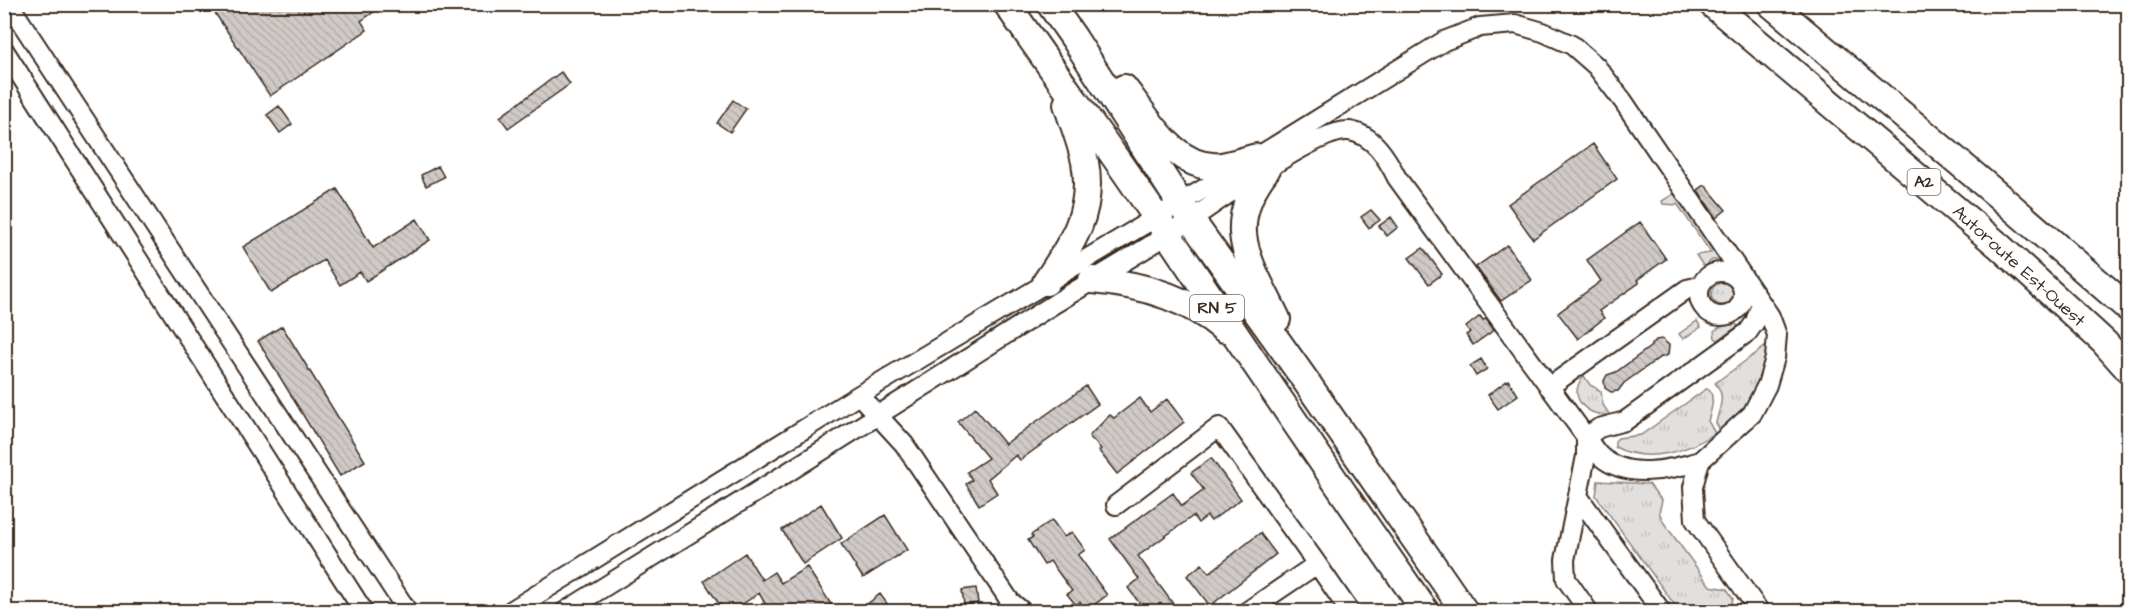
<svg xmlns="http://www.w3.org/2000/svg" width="2133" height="616" viewBox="0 0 2133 616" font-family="'Architects Daughter',sans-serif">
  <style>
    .grass { fill: url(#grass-tufts); stroke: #8e857e; stroke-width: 1.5 }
    .building { fill: url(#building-back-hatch); stroke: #3b2a1e; stroke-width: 1.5 }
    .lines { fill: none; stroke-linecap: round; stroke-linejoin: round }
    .minor-casing { stroke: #3b2a1e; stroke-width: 22 }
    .highway-casing { stroke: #3b2a1e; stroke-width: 30 }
    .minor { stroke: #fff; stroke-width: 18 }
    .highway { stroke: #fff; stroke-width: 26 }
    .labels { text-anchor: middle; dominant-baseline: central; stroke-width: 4.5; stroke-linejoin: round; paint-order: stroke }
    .shield { fill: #fff; stroke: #766a62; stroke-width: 1.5 }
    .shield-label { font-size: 16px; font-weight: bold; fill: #3b2a1e }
    .street-label { font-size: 18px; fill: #3b2a1e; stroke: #fff }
  </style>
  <defs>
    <pattern id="grass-tufts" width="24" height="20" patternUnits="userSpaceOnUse" patternTransform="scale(1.5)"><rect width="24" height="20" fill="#e2e0de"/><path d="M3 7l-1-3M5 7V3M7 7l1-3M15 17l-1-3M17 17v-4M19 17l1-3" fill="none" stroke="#c3c0be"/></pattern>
    <pattern id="building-back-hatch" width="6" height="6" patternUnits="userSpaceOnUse" patternTransform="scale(1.5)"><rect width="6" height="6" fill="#cfcac7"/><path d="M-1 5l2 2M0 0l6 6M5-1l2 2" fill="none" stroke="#b3aeaa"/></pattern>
  </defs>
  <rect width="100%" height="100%" fill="#fff"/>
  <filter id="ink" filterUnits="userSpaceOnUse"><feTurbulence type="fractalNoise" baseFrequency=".0167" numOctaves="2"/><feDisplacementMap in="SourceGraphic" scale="12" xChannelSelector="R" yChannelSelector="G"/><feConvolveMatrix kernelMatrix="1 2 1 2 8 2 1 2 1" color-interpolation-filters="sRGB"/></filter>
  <g filter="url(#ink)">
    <path class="grass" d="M1675,193L1721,260H1712L1704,267L1696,255L1711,253L1678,205L1663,204L1662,201Z
      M1711 294a11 11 0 1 1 22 0a11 11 0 1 1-22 0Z
      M1697,321L1701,327L1683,339L1679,334Z
      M1736,324L1738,326L1718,340L1715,338L1714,331L1720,327Z
      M1766,346C1770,365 1748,404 1735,418C1731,423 1725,426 1720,430L1716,423C1719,408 1727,396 1715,383Z
      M1584,376L1590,385L1601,391L1603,405L1610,415C1586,417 1566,396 1584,376Z
      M1706,389L1710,390C1715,401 1711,410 1708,421L1715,433C1687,452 1647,464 1615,447V441L1618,438L1641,435Z
      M1598,481L1649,484L1662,501L1659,512L1664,523L1710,586L1727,589L1733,598L1730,611H1679L1596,496Z"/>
    <path class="building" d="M209,4H385L361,21L367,30L270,96Z
      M561,72L570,84L508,128L500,117Z
      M733,100L746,109L730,132L717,123Z
      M279,106L292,124L280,133L267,115Z
      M1593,144L1617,179L1533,239L1508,204Z
      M438,166L444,177L426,186L421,175Z
      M1705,185L1726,210L1716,218L1698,190Z
      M337,189L373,248L417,219L430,240L366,281L360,272L340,285L324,260L271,293L243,247Z
      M1371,210L1380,220L1369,228L1361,217Z
      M1391,217L1398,227L1387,236L1379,226Z
      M1640,222L1666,259L1637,280L1639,283L1599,311L1604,318L1578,339L1558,313L1601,281L1587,260Z
      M1507,245L1532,280L1501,301L1476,267Z
      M1423,248L1442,274L1429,284L1409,258Z
      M1480,316L1483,320L1486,319L1494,330L1473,345L1466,335L1470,332L1466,327Z
      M282,326L365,461L340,476L258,341Z
      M1662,339L1669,345L1668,355L1659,358L1624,383L1618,391L1611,392L1605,388L1604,381L1607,375L1616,372L1650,347L1656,340Z
      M1481,359L1487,369L1476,376L1470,366Z
      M1508,380L1518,395L1498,409L1488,395Z
      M1086,386L1098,404L1020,460L1016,455L988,479L997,493L979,505L966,484L972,480L967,472L988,458L958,422L975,408L1005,444Z
      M1140,398L1150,412L1167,399L1184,422L1117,474L1099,451L1101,449L1089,436L1110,415L1114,418Z
      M1211,458L1241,499L1211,521L1207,516L1198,523L1193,516L1138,556L1179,612H1146L1128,588L1139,579L1110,539L1173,493L1182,506L1204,490L1191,473Z
      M821,504L842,538L803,564L782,530Z
      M885,515L907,550L863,578L841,544Z
      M1052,520L1064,537L1072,532L1085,550L1078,555L1107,595L1086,611L1080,602L1076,605L1067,594L1072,591L1050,561L1044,565L1028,540L1033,537L1031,535Z
      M1260,533L1276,554L1210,606L1187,576L1202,564L1209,573Z
      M745,553L762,580L774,572L781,583L807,567L836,612H770L759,593L731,612H724L704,581Z
      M976,588L978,603L964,605L962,590Z
      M880,594L893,612H857Z"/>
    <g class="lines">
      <defs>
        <path id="minor" d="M9,4L408,612
          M4,50L364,612
          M1699 294a22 22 0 1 1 44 0a22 22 0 1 1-44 0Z
          M1549,387L1687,289L1700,286
          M859,395L904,444L1010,601L1023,612
          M1700,461C1670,470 1627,480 1600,456C1595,451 1590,443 1586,437L1599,428L1625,421L1748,332L1755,322L1761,303
          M1578,496L1662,612
          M1116,505L1219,427L1317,564
          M509,612L859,395L1257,157L1444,41L1480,27L1515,24L1543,32L1572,45L1596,66L1623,101L1770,316L1777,335L1775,358L1767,385L1752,414L1700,461L1693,487L1695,520L1760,612
          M564,612C728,510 891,408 1054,304C1099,276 1145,250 1189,221C1218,201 1319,128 1349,131C1373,134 1387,158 1397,178L1586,437V456L1565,560L1566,579L1589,612
          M1246,612L1317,564L1350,612"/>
        <path id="highway" d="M1007,4C1056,76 1108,145 1156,217C1245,349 1334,481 1426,612
          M1050,4L1074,38L1191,220L1303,377L1465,612
          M1712,4L1998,245L2104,342L2128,369
          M1771,4L2007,203L2128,308
          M1124,88C1148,118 1175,171 1221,166C1233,164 1245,160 1257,157
          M1267,169C1221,227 1250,262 1277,319
          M1092,280C1140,284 1187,297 1224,329
          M1046,282C1072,244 1094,211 1085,162C1081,143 1073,123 1067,104"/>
      </defs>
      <use href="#minor" class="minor-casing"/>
      <use href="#highway" class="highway-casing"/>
      <use href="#minor" class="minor"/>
      <use href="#highway" class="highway"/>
    </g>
  </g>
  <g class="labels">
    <g class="shield">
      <rect x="1907.5" y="169" width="33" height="26" rx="4.5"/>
      <rect x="1190" y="295" width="54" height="26" rx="4.5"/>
    </g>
    <g class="shield-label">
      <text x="1924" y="182">A2</text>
      <text x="1217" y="308">RN 5</text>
    </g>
    <g class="street-label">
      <text transform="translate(2019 266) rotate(42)">Autoroute Est-Ouest</text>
    </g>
  </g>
  <rect width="2133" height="616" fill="none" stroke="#fff" stroke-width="24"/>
  <rect x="12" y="12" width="2109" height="592" fill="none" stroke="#3b2a1e" stroke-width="2" filter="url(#ink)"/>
</svg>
